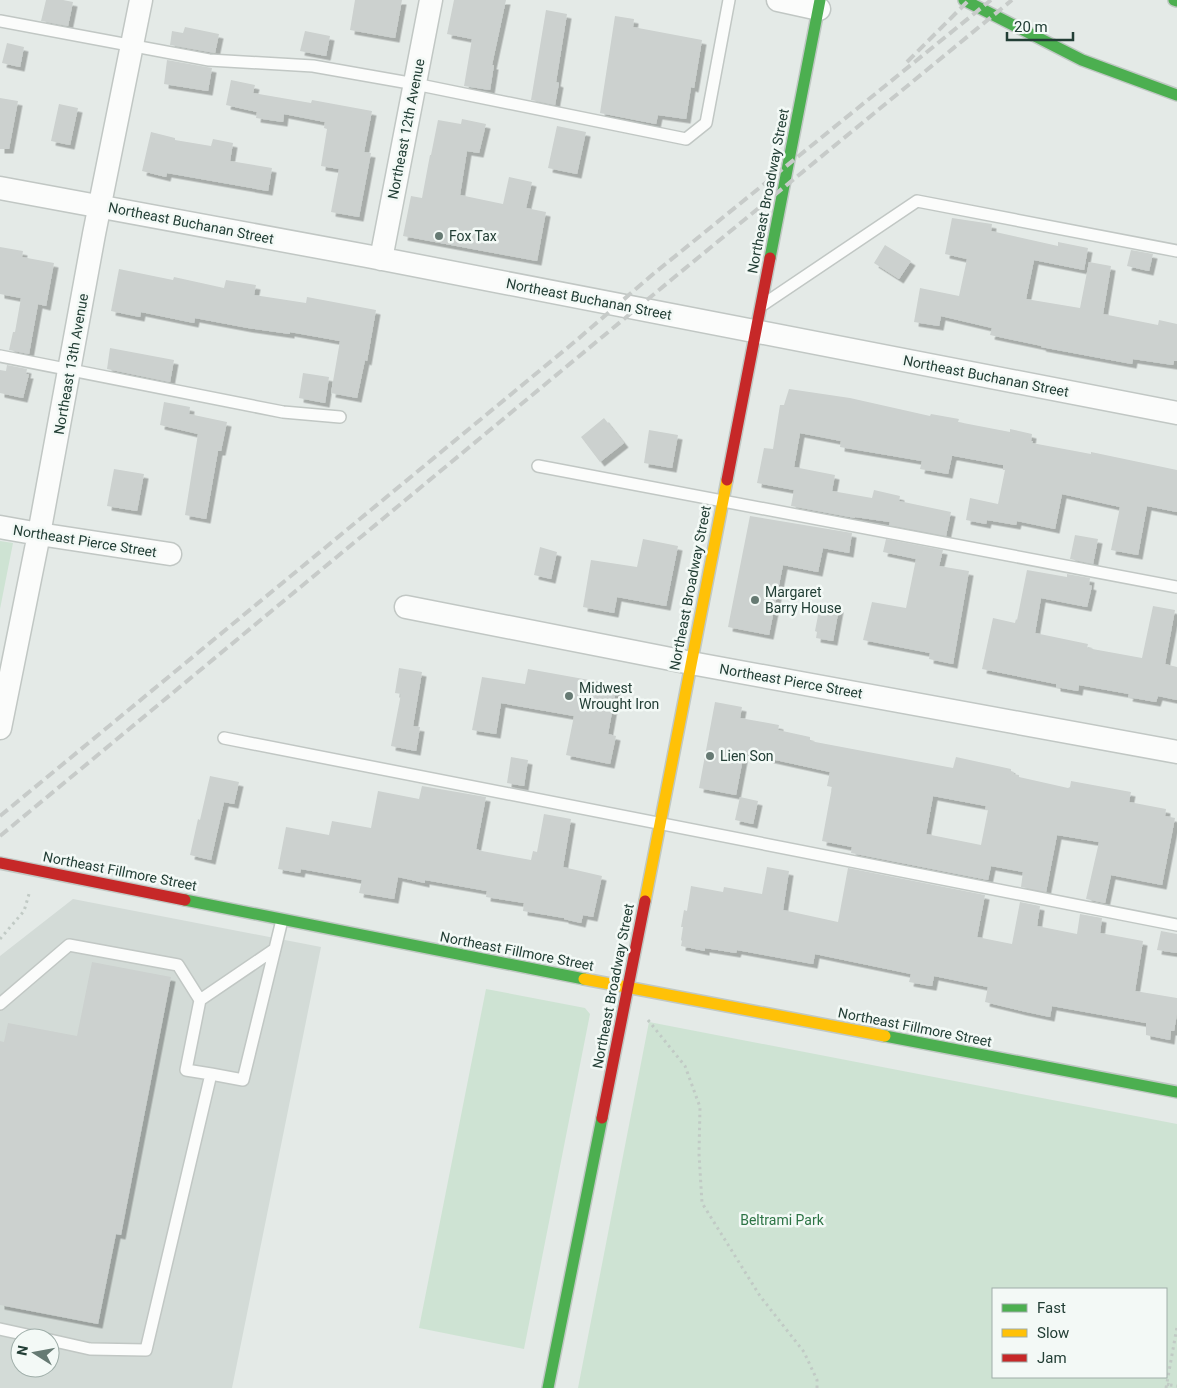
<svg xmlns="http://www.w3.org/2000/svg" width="1177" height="1388" viewBox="0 0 1177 1388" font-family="Roboto,sans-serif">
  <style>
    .built { fill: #d3dbd7; fill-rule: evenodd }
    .green { fill: #cee3d3; fill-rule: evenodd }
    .building { fill: #ccd1cf; fill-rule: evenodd; filter: url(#shadow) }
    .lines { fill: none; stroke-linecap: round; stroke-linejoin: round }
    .lane-casing { stroke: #c1c7c4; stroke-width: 14 }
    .street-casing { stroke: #c1c7c4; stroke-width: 25 }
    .fast-casing { stroke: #c0c8c4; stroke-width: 14 }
    .slow-casing { stroke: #c0c8c4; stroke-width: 14 }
    .jam-casing { stroke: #c0c8c4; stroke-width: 14 }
    .path { stroke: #c1cac5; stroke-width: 3; stroke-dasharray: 2.5 4; stroke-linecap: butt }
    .lane { stroke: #fbfcfb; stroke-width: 11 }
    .street { stroke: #fbfcfb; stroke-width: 22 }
    .fast { stroke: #4caf50; stroke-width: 11 }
    .slow { stroke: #ffc107; stroke-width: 11 }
    .jam { stroke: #c62828; stroke-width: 11 }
    .rail { stroke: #c7cbc9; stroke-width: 4; stroke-dasharray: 10 5; stroke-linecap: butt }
    .poi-dot { fill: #667a73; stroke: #f3f9f6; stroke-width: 2 }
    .labels { text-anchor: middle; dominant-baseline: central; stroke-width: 5; stroke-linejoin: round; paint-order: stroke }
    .street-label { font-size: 14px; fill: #223e35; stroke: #f3f9f6 }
    .poi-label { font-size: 14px; fill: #223e35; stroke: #f3f9f6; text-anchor: start }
    .park-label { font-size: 14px; fill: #2d7445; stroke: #f3f9f6 }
  </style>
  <defs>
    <filter id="shadow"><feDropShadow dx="4.5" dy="4.5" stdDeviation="0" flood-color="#0004"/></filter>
  </defs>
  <rect width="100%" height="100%" fill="#e4eae7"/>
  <path class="built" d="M73,899L321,947L232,1388H0V956ZM20,1338H50V1368H20Z"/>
  <path class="green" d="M0,541L13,543L0,609Z
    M486,989L585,1008L590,1014L524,1349L419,1328Z
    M649,1022L1177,1124V1388H578ZM1166,1289V1377H993V1289Z"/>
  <path class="building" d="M46,0H63L73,2L68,26L41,21Z
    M355,0H402L395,38L350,30Z
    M454,0H506L492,65H494L490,90L464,86L472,39L447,34Z
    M546,10L567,14L556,82L559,83L555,105L531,100Z
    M615,16L634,19L633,27L702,40L694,88L691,87L686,119L658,115L656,124L600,113Z
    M185,27L219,34L215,53L170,45L172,31L183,33Z
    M305,31L330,36L326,56L300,51Z
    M7,43L24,47L20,67L2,63Z
    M167,60L212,68L208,91L164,84Z
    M231,80L255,85L253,93L311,103L312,100L372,111L364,152L371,153L359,217L331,212L339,169L321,166L327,129L324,128L325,122L284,114L283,122L256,118L257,112L226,105Z
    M0,98L18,101L9,149H0Z
    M59,104L78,108L70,145L51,141Z
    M462,119L486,124L479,153L467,151L460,195L503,204L509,177L532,182L526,208L546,212L537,261L403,236L411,196L422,198L430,155H431L438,120L461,124Z
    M557,126L586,132L577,174L548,168Z
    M151,132L175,138V140L211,146L213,139L233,143L230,161L272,168L268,191L167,173L166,177L142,171Z
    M952,218L992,224L991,231L1058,246V242L1088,248L1084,270L1034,260L1026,299L1080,308L1089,262L1111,266L1103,314L1158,325L1159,320L1177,324V361H1174L1173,365L1133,359L1132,364L1041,347L1042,346L990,335L992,328L941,316L939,326L914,322L920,288L959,296L967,259L945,254Z
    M885,245L911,261L899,279L874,263Z
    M0,247L23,251L22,257L54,263L46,306L38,304L29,354L9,350L13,332H15L21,298L0,294Z
    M1131,250L1153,254L1149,271L1127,266Z
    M119,269L173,280L174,277L224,288L226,280L256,285L254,295L306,303L307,297L376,310L367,361L365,360L357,398L331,393L340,341L290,332V334L248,328L195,318L194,323L141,312L140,317L111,311Z
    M110,348L174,360L170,382L107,369Z
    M7,365L27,369L26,374H29L23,398L0,393V370L6,371Z
    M303,373L329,377L325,403L299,398Z
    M789,389L850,398L930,416L931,414L959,419L958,422L1010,432V429L1032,434L1031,441H1033L1032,443L1091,454V452L1177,470V512L1147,506L1138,555L1111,550L1120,507L1062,494L1055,529L1017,521L1016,525L987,520L986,524L966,520L970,498L998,504L1005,470H1003V465L954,456H952L948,474L920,469L922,461L840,447L841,441L800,433L794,467L835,475L832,491L872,498L874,490L900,496L899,501L951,512L946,536L889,525L890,522L855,517V518L791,506L794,490L757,483L764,448L773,449L780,405H784Z
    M164,402L190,407L189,414L227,422L221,451H218L206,519L185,515L198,434L160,425Z
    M604,418L624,443L600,462L581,437Z
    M649,430L678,435L672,468L644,463Z
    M114,469L144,474L137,511L107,506Z
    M750,516L852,533L849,553L823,548L818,572L783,565L769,635L728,627Z
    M1075,535L1098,539L1093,564L1070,559Z
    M643,539L678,546L666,606L617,597L614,613L583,607L591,560L637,567Z
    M886,539L943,550L939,566L969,571L953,664L929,659L930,653L863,640L872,602L906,608L916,559L883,552Z
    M540,547L557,552L551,579L534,575Z
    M1027,570L1067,577V574L1090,578L1089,585L1092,586L1087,607L1041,598L1035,633L1088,644L1087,648L1142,658L1153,606L1175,610L1165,664L1177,667V700L1158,696L1156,702L1128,697L1129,694L1079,685L1078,691L1056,687V684L982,669L993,618L1015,623L1016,619L1017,620Z
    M820,605L839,608L833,641L816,638L817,632L815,631Z
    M399,668L422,672L413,726L420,727L416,751L391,746L401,694L395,693Z
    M528,669L617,685L608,734L616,736L610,764L566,755L574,716L501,703L496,734L472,730L482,677L525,684Z
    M715,702L742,707L740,718L779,725L778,730L810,737V741L953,768L956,757L1011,769V771L1014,772L1013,774L1019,775V777L1068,788L1070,787L1071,781L1131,792L1129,802L1166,809L1165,816L1175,818L1162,885L1111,875L1105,903L1086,899L1099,842L1057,835L1046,892L1021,887L1023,872L991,866L988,880L851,853L852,847L822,841L832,787L827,786L830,772L744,753L736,795L699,788ZM933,796L986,806L985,810H988L981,845L926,834Z
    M511,757L528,760L524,786L507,783Z
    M210,776L239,782L234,804L224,802L211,860L190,855L198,819L200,820Z
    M422,786L486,797L476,849L482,851L531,860L533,851L537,852L544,814L571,819L563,867L602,876L593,917L583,915L581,923L564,919V918L523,911L524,903L486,897L487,891L425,880V883L398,877L394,899L359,893L362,880L301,869L300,873L278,869L286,827L329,835L332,821L371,828L378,791L419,799Z
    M740,797L758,801L753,824L735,820Z
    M767,867L789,871L783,910L838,922L848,868L985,895L977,937L1012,944L1020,902L1040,906L1037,926L1077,934L1080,914L1102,918L1100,933L1143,941L1135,991L1177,998V1014L1174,1031H1171L1170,1040L1146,1035V1023L1052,1006L1050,1017L1022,1011L985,1002L988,987L934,976L932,986H931L909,982L911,974L815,954L813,964L737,950L736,953L705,948V951L681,946L682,941L681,940L683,927H681L684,910L687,911L691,886L723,892L724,887L762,894Z
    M1161,931L1177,934V953L1157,950Z
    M92,962L171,977L121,1235L116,1234L98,1324L0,1305V1041L4,1042L8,1023L77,1036Z"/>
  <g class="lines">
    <defs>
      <path id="lane" d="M0,21L209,60L313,66L415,84L686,139L706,123L729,0
        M764,304L917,201L1177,251
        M0,356L283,412L340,417
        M538,466L1177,587
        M224,738L1177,925
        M0,1004L69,945L178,965L200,1000
        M211,1074L186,1070L200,1000L275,949
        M0,1329L41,1338
        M50,1340L90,1349L146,1350L211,1074L243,1080L282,920"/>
      <path id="street" d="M778,0L819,9
        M0,188L367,256L1177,413
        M381,259L431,0
        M0,527L39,534L170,554
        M406,607L691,663L1177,752
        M0,728L39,534L94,234L141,0"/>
      <path id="fast" d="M964,0L1082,60L1177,95
        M1174,0L1177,1
        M770,258L820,0
        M185,900L584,979
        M885,1036L1177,1092
        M548,1388L602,1118"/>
      <path id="slow" d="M645,901L727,480
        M584,979L885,1036"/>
      <path id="jam" d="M727,480L770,258
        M0,863L185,900
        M602,1118L645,901"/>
    </defs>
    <use href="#lane" class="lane-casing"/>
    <use href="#street" class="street-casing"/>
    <use href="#fast" class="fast-casing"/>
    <use href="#slow" class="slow-casing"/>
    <use href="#jam" class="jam-casing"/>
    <path class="path" d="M0,939L24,911L29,894
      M648,1020L685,1066L700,1107L699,1154L702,1203L760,1296L804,1352L817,1380V1388
      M1167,1384L1170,1385V1388
      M1170,1385L1177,1386
      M1166,1388L1177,1327"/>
    <use href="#lane" class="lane"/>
    <use href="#street" class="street"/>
    <use href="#fast" class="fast"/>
    <use href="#slow" class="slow"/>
    <use href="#jam" class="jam"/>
    <path class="rail" d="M907,62L969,0
      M0,816L578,339L652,275L991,0
      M0,836L671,280L1012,0"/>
  </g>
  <g class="poi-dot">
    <circle cx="439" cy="236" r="5"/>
    <circle cx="755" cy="600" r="5"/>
    <circle cx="569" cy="696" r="5"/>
    <circle cx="710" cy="756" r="5"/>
  </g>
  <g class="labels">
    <g class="street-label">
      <text transform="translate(406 129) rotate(-79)">Northeast 12th Avenue</text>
      <text transform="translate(768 191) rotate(-79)">Northeast Broadway Street</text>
      <text transform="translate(191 223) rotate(11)">Northeast Buchanan Street</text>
      <text transform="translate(589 299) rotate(11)">Northeast Buchanan Street</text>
      <text transform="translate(71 364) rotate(-80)">Northeast 13th Avenue</text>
      <text transform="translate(986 376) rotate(11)">Northeast Buchanan Street</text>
      <text transform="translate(85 541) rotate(9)">Northeast Pierce Street</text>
      <text transform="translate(690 588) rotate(-79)">Northeast Broadway Street</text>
      <text transform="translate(791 681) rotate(10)">Northeast Pierce Street</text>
      <text transform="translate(120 871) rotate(11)">Northeast Fillmore Street</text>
      <text transform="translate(517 951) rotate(11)">Northeast Fillmore Street</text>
      <text transform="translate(613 986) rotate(-79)">Northeast Broadway Street</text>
      <text transform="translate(915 1027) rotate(11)">Northeast Fillmore Street</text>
    </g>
    <g class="poi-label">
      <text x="449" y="236">Fox Tax</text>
      <text x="765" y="592">Margaret<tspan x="765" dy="16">Barry House</tspan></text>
      <text x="579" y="688">Midwest<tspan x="579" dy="16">Wrought Iron</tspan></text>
      <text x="720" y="756">Lien Son</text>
    </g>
    <g class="park-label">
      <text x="782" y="1220">Beltrami Park</text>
    </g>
  </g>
  <rect x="992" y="1288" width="175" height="90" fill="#f3f9f6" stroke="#9faea9"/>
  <rect x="1002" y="1304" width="25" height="8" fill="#4caf50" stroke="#9faea9"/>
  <text x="1037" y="1313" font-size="15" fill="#223e35">Fast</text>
  <rect x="1002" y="1329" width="25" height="8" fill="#ffc107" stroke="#9faea9"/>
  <text x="1037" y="1338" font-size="15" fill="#223e35">Slow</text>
  <rect x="1002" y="1354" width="25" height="8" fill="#c62828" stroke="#9faea9"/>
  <text x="1037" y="1363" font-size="15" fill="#223e35">Jam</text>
  <g transform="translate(35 1353) rotate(281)"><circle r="24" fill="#f3f9f6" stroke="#9faea9"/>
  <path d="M0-4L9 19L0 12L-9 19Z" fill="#667a73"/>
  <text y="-8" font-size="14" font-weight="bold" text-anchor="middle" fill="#223e35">N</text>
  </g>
  <path d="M1007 32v8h66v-8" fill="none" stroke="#223e35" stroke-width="2.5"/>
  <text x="1014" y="32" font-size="15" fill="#223e35" stroke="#f3f9f6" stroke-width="4" paint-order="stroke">20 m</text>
</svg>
